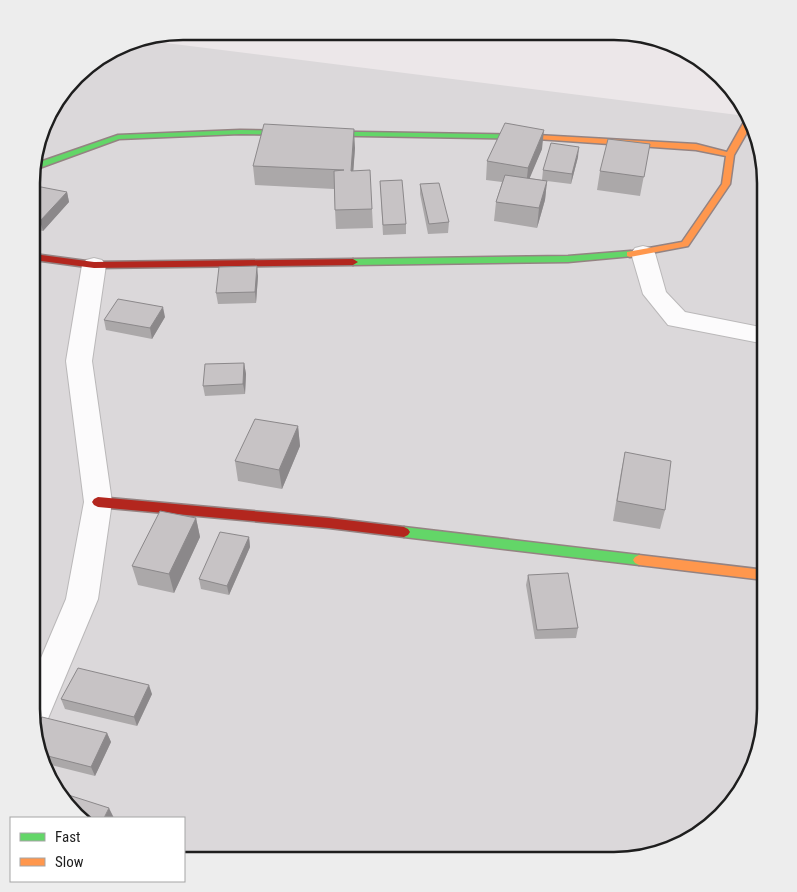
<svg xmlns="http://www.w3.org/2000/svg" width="797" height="892" viewBox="0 0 797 892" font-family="'Roboto Condensed',sans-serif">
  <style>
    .residential { fill: #dbd8da }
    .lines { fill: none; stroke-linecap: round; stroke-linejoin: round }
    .street-casing { stroke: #bab8b9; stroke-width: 2 }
    .fast-casing { stroke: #948382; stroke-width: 3 }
    .slow-casing { stroke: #948382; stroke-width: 3 }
    .jam-casing { stroke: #948382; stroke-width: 3 }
    .street { fill: #fcfbfc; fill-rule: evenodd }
    .fast { fill: #63d668; fill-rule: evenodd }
    .slow { fill: #ff974d; fill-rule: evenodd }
    .jam { fill: #b3261e; fill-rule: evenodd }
    .wall { fill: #aba8a9 }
    .shaded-wall { fill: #8b888a }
    .building { fill: #c7c3c5; stroke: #8b888a }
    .rim { fill: none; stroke: #1e1e1e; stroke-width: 2.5 }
  </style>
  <rect width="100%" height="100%" fill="#ece7e9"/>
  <path class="residential" d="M134,39L746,116L765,174V718L745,785L698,835L623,860H184V818H84L57,793L32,718L34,154L52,107L83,69Z"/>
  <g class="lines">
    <defs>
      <path id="street" d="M643,246L651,248L655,253L666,292L685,312L765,328V344L668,325L643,294L631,253L635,248Z
        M94,258L102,260L106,265L92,361L112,502L98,599L44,728L36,731L32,718V679L66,599L84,502L66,361L82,265L86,260Z"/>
      <path id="fast" d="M240,130L537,135L541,137L537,139L240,134L119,139L34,170V164L118,135Z
        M630,251L633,252V256L568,262L353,265L348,262L353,259L568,256Z
        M404,527L639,555L643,557L645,560L643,563L639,565L404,537L400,535L398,532L400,529Z"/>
      <path id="slow" d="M745,120H747L750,127L734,155L730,184L688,246L630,257L627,256V252L682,242L722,184L726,156L696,150L537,139L533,137L537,135L696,144L727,152Z
        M639,555L765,570V580L639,565L635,563L633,560L635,557Z"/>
      <path id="jam" d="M34,254L94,262L353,259L358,262L353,265L94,268L34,260Z
        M98,497L329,518L404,527L408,529L410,532L408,535L404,537L329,528L98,507L94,505L92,502L94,499Z"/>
    </defs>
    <use href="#street" class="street-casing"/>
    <use href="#fast" class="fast-casing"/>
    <use href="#slow" class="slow-casing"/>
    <use href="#jam" class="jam-casing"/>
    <use href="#street" class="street"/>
    <use href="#fast" class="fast"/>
    <use href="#slow" class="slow"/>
    <use href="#jam" class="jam"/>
  </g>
  <path class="wall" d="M650,144L640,196L597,190L600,171Z
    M355,148L353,171L372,209L373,228L336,229L334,189L255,185L253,166Z
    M542,149L529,178L542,180L543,170L578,157L571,184L547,181L545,200L537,228L494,221L496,202L502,182L486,180L487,161Z
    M380,181L406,224V234L383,235Z
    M420,184L449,222L448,233L428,234L420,194Z
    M34,189L67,192L69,202L43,231L34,229Z
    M258,276L256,303L218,304L216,293Z
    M165,317L152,339L106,330L104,320Z
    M244,363L246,374L245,394L205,396L203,386Z
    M298,426L300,446L282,489L238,481L235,461Z
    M625,452L665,510L660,529L613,521L621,472Z
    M196,518L200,537L174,593L138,585L132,566Z
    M249,537L250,547L229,595L201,589L199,579Z
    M528,575L578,628L576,638L535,639L526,585Z
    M152,694L137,726L65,709L61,699Z
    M36,730L107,733L111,742L95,776L47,764Z"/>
  <path class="shaded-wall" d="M354,129L355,148L352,190L351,171Z
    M544,130L542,149L526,187L528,168Z
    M579,147L578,157L571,184L572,174Z
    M547,181L545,200L537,228L539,208Z
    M67,192L69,202L43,231L40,221Z
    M257,266L258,276L256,303L255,292Z
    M163,307L165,317L152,339L150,328Z
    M244,363L246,374L245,394L243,384Z
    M298,426L300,446L282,489L279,470Z
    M196,518L200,537L174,593L169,574Z
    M249,537L250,547L229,595L227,586Z
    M149,685L152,694L137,726L134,717Z
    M107,733L111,742L95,776L91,767Z
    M109,808L114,818H104Z"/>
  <path class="building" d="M505,123L544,130L528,168L487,161Z
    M264,124L354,129L351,171L370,170L372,209L335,210L334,171L344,170L253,166Z
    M608,139L650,144L644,177L600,171Z
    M551,143L579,147L572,174L543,170Z
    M505,175L547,181L539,208L496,202Z
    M402,180L406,224L383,225L380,181Z
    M439,183L449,222L429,224L420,184Z
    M36,186L67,192L40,221L34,220V189Z
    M257,266L255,292L216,293L219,267Z
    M118,299L163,307L150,328L104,320Z
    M244,363L243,384L203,386L205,364Z
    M255,419L298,426L279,470L235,461Z
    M625,452L671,461L665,510L617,501Z
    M160,511L196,518L169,574L132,566Z
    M220,532L249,537L227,586L199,579Z
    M568,573L578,628L537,630L528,575Z
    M78,668L149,685L134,717L61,699Z
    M42,717L107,733L91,767L44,755L36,730Z
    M56,791L109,808L104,818H84L57,793Z"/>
  <path d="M0 0H797V892H0ZM183 40H614A143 143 0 0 1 757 183V709A143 143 0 0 1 614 852H183A143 143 0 0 1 40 709V183A143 143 0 0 1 183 40Z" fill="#ededed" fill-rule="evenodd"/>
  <path class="rim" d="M183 40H614A143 143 0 0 1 757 183V709A143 143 0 0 1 614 852H183A143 143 0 0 1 40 709V183A143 143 0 0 1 183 40Z"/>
  <rect x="10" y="817" width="175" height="65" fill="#ffffff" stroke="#a5a5a5"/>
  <rect x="20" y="833" width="25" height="8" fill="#63d668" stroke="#a5a5a5"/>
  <text x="55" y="842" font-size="15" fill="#1e1e1e">Fast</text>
  <rect x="20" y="858" width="25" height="8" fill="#ff974d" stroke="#a5a5a5"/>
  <text x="55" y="867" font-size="15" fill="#1e1e1e">Slow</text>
</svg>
